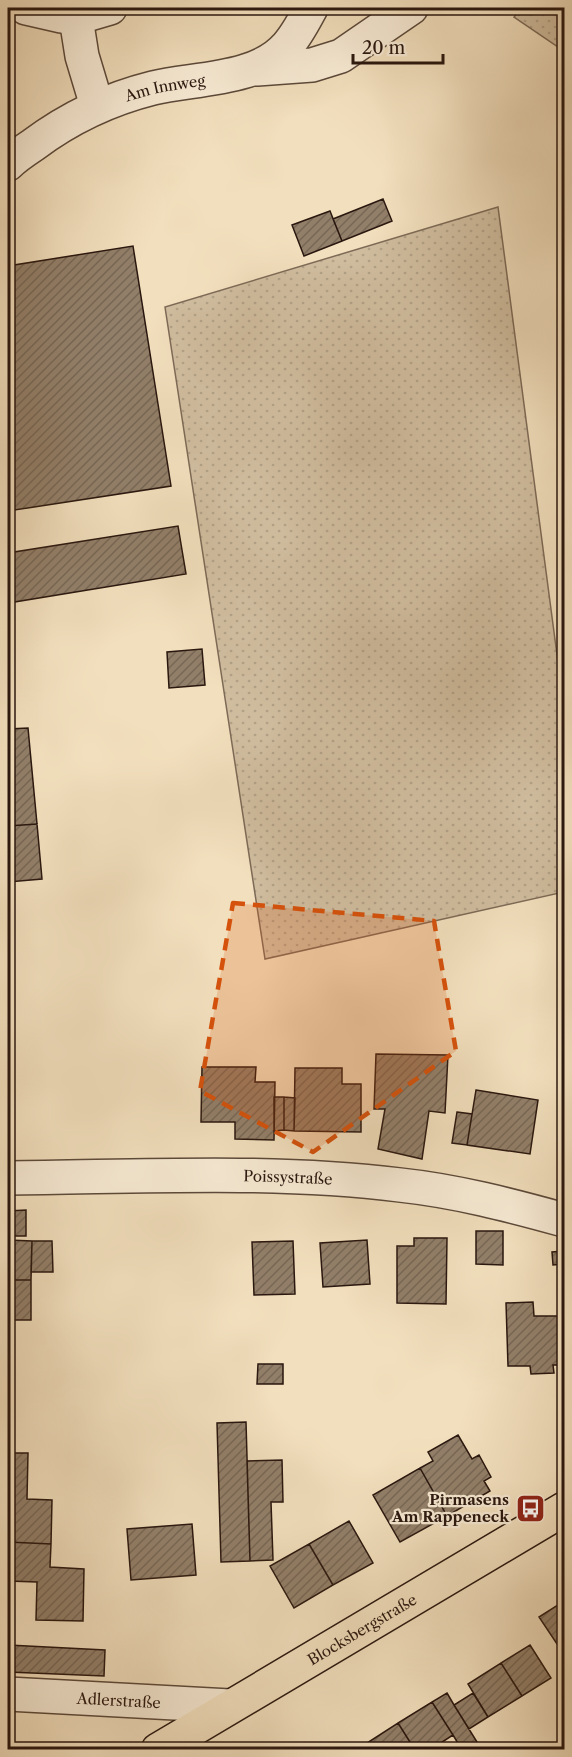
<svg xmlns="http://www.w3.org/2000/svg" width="572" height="1757" viewBox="0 0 572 1757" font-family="'Libre Caslon Text',serif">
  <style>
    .park { fill: url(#park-dots); stroke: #7d6a57; stroke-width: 1.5 }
    .building { fill: url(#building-hatch); stroke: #2a170f; stroke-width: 1.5 }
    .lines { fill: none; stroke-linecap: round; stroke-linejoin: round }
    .minor-casing { stroke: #5c493a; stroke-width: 36 }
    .major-casing { stroke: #2a170f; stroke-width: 36 }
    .minor { stroke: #f7ead4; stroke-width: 33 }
    .major { stroke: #f2dfbd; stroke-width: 33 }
    .marked { fill: #d5520c; fill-opacity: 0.2; stroke: #d5520c; stroke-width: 4.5; stroke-dasharray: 12 8; stroke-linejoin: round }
    .labels { text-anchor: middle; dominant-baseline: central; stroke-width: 4.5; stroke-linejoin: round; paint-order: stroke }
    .street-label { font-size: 15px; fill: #2a170f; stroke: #f7ead4 }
    .poi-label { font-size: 15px; font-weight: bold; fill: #2a170f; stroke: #f7ead4; text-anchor: end }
  </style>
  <defs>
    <pattern id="park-dots" width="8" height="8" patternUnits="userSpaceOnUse" patternTransform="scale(1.5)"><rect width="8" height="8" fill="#d0bd9f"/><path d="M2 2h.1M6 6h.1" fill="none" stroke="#b3a288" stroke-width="1.8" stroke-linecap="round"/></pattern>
    <pattern id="building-hatch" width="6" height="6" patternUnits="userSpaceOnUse" patternTransform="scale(1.5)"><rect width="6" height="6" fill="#927f69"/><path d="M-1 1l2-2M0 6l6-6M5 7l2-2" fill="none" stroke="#776755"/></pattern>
  </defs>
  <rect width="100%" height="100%" fill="#f2dfbd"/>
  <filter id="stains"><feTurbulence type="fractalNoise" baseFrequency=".00333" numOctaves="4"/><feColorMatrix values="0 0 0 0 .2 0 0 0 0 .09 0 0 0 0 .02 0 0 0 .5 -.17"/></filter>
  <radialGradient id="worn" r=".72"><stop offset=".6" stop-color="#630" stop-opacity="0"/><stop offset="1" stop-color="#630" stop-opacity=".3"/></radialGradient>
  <path class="park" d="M522,8H564V51L514,17Z
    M498,207L564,708V892L265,959L165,307Z"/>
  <path class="building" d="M383,199L392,221L342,241L333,219Z
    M330,211L342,241L304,256L292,225Z
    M133,246L171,486L8,511V266Z
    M178,526L186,574L8,603V553Z
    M202,649L205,685L169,688L167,652Z
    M28,728L37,824L8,826V729Z
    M37,824L42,879L8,882V826Z
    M376,1054L448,1055L445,1113L429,1111L422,1159L378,1149L385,1109H374Z
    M202,1067H256L255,1082H275L274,1140L235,1139V1122H201Z
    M295,1068H342V1084H361V1132L294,1131Z
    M476,1090L538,1100L530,1154L467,1145Z
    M274,1097H284V1130L274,1131Z
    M284,1097L295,1098L294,1131L284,1130Z
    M457,1112L472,1114L467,1145L452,1143Z
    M564,1133V1152L560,1151Z
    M26,1210V1236H8V1211Z
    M476,1231H503V1265L476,1264Z
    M414,1238H447L446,1304L397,1303V1246H414Z
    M8,1240L32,1241L31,1280H8Z
    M367,1240L370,1284L323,1287L320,1243Z
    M32,1241H52L53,1272H31Z
    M293,1241L295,1294L254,1295L252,1242Z
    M564,1251V1264L553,1265L552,1252Z
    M8,1280H31V1320H8Z
    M533,1302L534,1316H564V1365H553L554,1373L531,1374L530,1366H508L506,1303Z
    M258,1364H283V1384H257Z
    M246,1422L250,1561L221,1562L217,1423Z
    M458,1435L472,1459L479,1455L491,1477L484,1481L490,1491L447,1516L420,1468L433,1461L428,1452Z
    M8,1453H28L27,1499L52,1500L51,1544L8,1542Z
    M282,1460L283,1502H271L273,1560L250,1561L247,1461Z
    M420,1468L447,1516L400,1542L373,1495Z
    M349,1521L373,1563L333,1585L309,1544Z
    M192,1524L196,1575L131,1580L127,1529Z
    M8,1542L51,1544L50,1567L84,1569L83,1621L36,1620L37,1582L8,1581Z
    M309,1544L333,1585L294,1608L270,1566Z
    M564,1601V1648L561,1650L539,1617Z
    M8,1645L105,1650L104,1676L8,1672Z
    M530,1645L551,1678L522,1696L501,1663Z
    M501,1663L522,1696L488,1717L468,1684Z
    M447,1693L454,1705L482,1750H462L453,1735L432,1702Z
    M473,1693L488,1717L469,1729L454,1705Z
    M432,1702L453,1735L430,1750H415L398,1723Z
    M398,1723L415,1750H371L367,1743Z"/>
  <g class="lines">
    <defs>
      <g id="minor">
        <path d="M26,8L61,16L76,18L110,8"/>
        <path d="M76,18L82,56L97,106"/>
        <path d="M257,69L312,65L341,56L411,8"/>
        <path id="s1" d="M8,164C15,157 24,151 33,145C69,118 109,99 153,88C194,78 257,81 287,46C297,35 304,21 311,8"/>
        <path id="s2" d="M8,1178C138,1177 270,1169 400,1185C456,1191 510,1205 564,1220"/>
        <path id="s3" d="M8,1694L230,1706"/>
      </g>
      <g id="major">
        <path id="s4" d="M158,1750L564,1509"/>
      </g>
    </defs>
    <use href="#minor" class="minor-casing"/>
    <use href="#major" class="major-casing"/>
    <use href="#minor" class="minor"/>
    <use href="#major" class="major"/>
  </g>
  <path class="marked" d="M233,903L434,921L456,1051L313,1152L200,1091Z"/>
  <defs>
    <symbol id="bus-square" viewBox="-11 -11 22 22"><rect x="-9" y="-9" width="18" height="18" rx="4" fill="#8f2418" stroke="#f7ead4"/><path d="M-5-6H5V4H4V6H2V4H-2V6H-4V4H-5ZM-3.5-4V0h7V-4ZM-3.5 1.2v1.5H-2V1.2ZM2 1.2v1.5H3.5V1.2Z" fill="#fff"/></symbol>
  </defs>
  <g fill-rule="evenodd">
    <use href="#bus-square" x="514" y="1492" width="33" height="33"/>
  </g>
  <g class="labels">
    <g class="street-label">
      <text stroke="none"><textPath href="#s1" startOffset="177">Am Innweg</textPath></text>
      <text stroke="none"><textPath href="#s2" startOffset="280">Poissystraße</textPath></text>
      <text stroke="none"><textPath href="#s4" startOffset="237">Blocksbergstraße</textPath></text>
      <text stroke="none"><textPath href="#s3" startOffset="111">Adlerstraße</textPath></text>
    </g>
    <g class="poi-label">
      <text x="509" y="1499">Pirmasens<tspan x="509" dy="17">Am Rappeneck</tspan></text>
    </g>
  </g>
  <rect width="572" height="1757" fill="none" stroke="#f2dfbd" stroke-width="30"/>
  <rect x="9" y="9" width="554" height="1739" fill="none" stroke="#2a170f" stroke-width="3"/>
  <rect x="15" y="15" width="542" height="1727" fill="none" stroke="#2a170f" stroke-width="1.5"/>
  <path d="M353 54v9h90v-9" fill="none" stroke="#2a170f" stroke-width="3"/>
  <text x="362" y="54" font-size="18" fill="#2a170f" stroke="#f7ead4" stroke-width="4.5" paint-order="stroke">20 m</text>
  <rect width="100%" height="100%" filter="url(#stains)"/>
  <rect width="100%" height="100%" fill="url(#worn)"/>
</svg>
